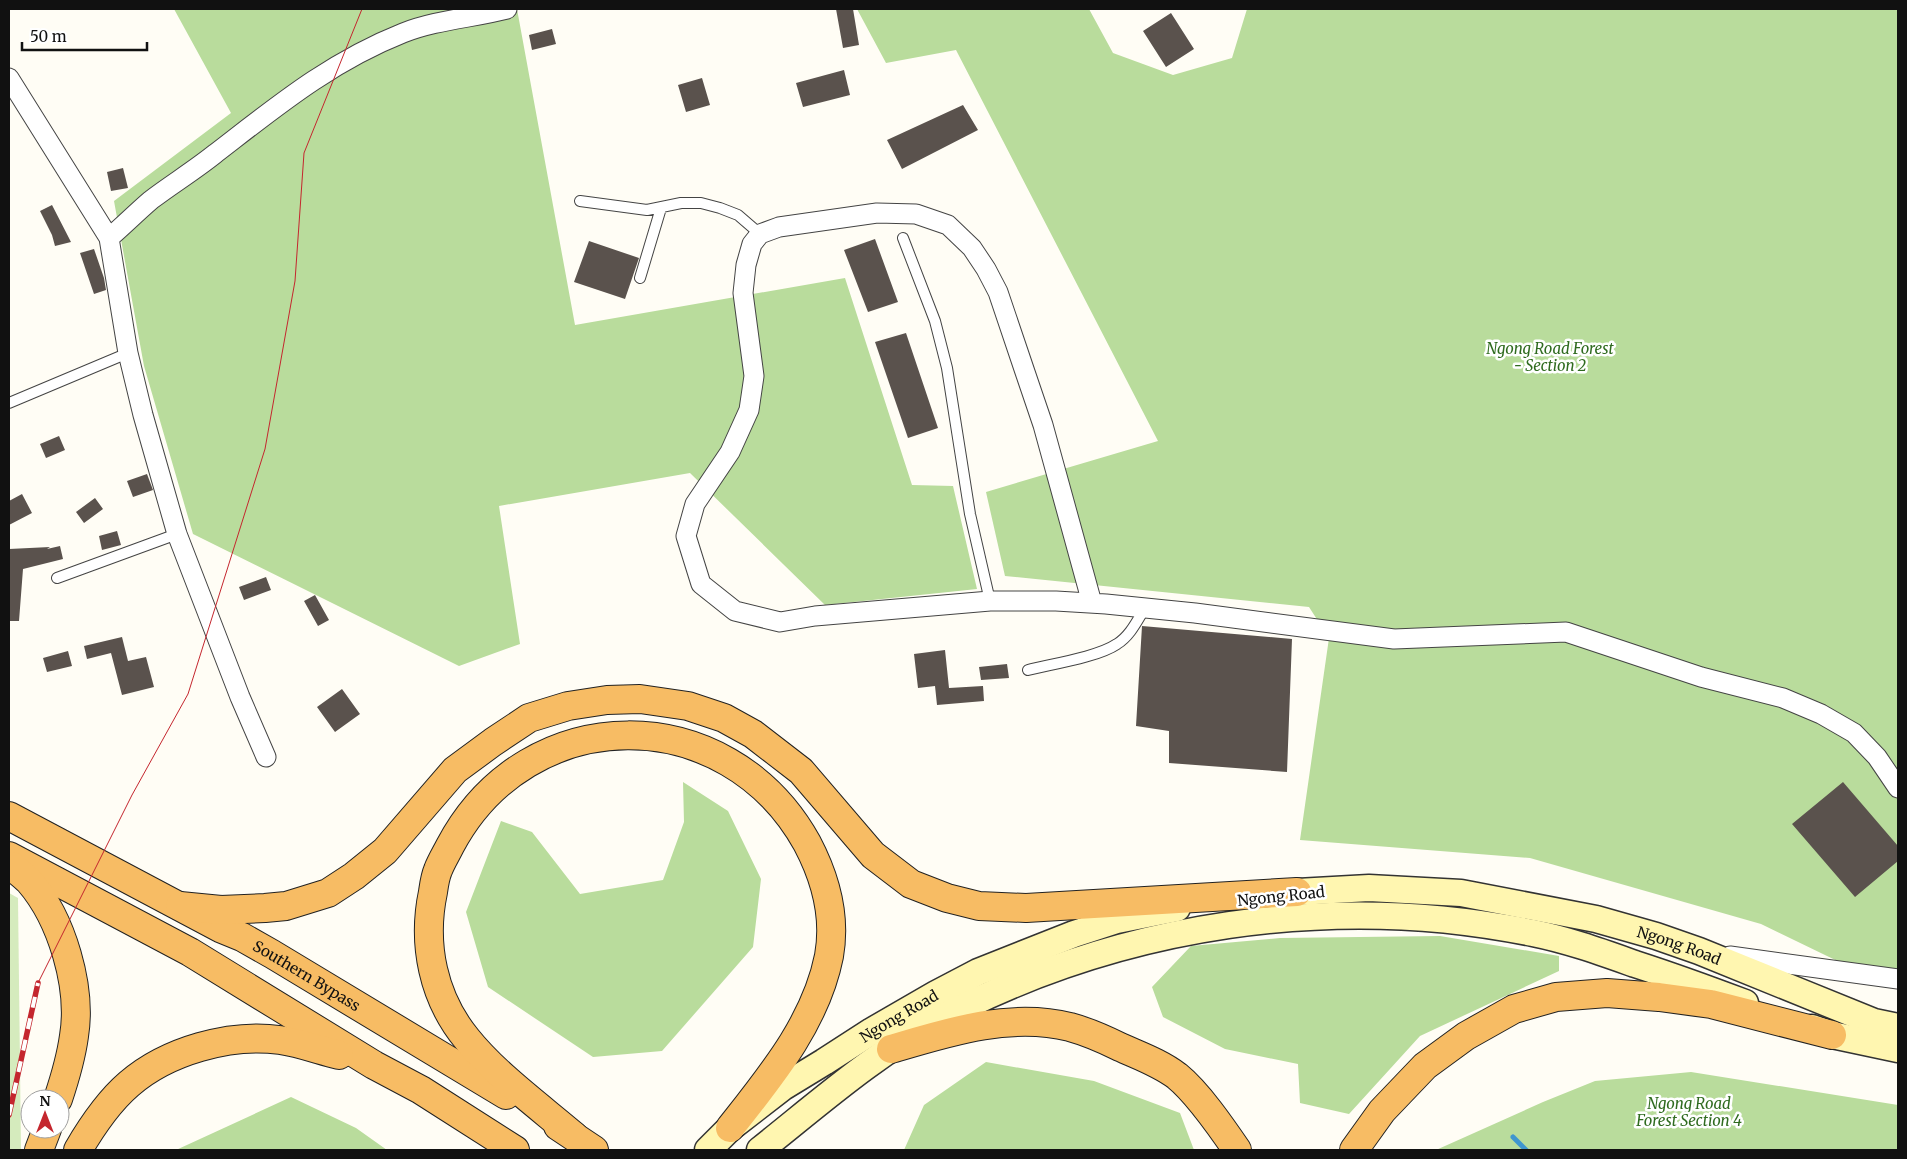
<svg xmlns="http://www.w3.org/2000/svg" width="1907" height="1159" viewBox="0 0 1907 1159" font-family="Merriweather,serif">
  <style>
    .green { fill: #d5ebbd }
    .forest { fill: #b9dc9c }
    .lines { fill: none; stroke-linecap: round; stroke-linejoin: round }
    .stream { stroke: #3f96cf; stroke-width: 5 }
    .building { fill: #5a524d }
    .service-casing { stroke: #444; stroke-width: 12 }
    .minor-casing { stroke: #444; stroke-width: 21 }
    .secondary-casing { stroke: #333; stroke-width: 29 }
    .trunk-casing { stroke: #222; stroke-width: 30 }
    .service { stroke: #fff; stroke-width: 10 }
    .minor { stroke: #fff; stroke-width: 19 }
    .secondary { stroke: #fff6b0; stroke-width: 26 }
    .trunk { stroke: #f7bc64; stroke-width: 28 }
    .tram { stroke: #c4262e; stroke-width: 1 }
    .rail-casing { stroke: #c4262e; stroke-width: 5.5 }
    .rail { stroke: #fff; stroke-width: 4; stroke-dasharray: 11; stroke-linecap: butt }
    .labels { text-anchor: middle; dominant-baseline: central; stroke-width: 5; stroke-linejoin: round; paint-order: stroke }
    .park-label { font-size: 15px; font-style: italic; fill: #2f6b1f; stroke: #fff }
    .street-label { font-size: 15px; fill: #111; stroke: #fff }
  </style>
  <rect width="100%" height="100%" fill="#fffdf5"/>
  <path class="green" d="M9,893L18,898L21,1150H9Z"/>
  <path class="forest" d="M174,9H517L575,325L845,278L912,485L953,486L977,589L825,605L690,473L499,506L520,644L459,666L193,534L144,366L114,201L231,113Z
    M857,9H1089L1113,53L1173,75L1232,58L1247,9H1898V980L1858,971L1761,924L1530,858L1300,840L1329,638L1309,607L1005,576L986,492L1158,441L956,50L886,63Z
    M683,782L728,811L761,879L753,947L662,1051L593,1057L488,987L466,912L501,821L532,832L580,894L663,880L684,822Z
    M1440,936L1559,956V971L1420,1036L1349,1114L1300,1103L1298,1064L1225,1049L1163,1017L1152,987L1191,946L1280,938Z
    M986,1062L1094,1081L1180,1113L1194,1150H904L924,1105Z
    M1691,1072L1898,1105V1150H1436L1543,1102L1595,1081Z
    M291,1097L356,1128L387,1150H176Z"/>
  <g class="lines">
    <path class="stream" d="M1513,1137L1526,1150"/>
  </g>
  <path class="building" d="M836,9H853L859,45L843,48Z
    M1171,13L1194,49L1166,67L1143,31Z
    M552,29L556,44L532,50L529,35Z
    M844,70L850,95L803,107L796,83Z
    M702,78L710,105L686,112L678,85Z
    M963,105L978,130L902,169L887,140Z
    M123,168L128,188L111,191L107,172Z
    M52,205L71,242L55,246L52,235L40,211Z
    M875,239L898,302L868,312L844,250Z
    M589,241L639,258L625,299L574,282Z
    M94,249L104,278L106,290L94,294L80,253Z
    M906,333L938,428L908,438L875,342Z
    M59,436L65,450L46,458L40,444Z
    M147,474L153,490L133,497L127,481Z
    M22,494L32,513L9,525V501Z
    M95,498L103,509L84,523L76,512Z
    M117,531L121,545L102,550L99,536Z
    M60,546L63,559L23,569L19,621H9V549L50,547L47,549Z
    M266,577L271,590L244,600L239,587Z
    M315,595L329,620L318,626L304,601Z
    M1142,626L1292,639L1287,772L1169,763V731L1136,726Z
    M122,637L128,661L146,657L154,687L122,695L111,653L87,659L84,646Z
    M945,650L949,688L983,686L984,701L937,705L935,686L918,688L914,654Z
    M68,651L72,666L47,672L43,658Z
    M1007,664L1009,678L981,680L979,667Z
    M342,689L360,714L335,732L317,707Z
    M1843,782L1898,846V861L1855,897L1792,824Z"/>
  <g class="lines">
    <defs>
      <path id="service" d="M580,201L647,210L681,203H701L720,208L738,215L760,234
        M903,238L935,321L947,368L970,514L990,601
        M640,278L661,208
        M9,403L128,353
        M57,578L177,534
        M1028,670C1052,664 1098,657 1117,644C1130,636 1137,621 1145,608"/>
      <path id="minor" d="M9,78L109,238
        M1092,603L1043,425L1025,372L998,292L986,269L972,248L948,225L916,214L877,213L779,227L760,234L752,244L746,265L743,293L754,376L749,410L730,452L695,504L686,536L701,584L735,611L780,622L815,616L990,601H1056L1106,604L1195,613L1394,639L1566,632L1701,677L1783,698L1821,714L1854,733L1877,757L1898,788
        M266,757L240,697L177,534L143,415L128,353L109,238C123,226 137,212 151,200C172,184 195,170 216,153C277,106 330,62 403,33C436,20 472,18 507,9
        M1730,956L1898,979"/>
      <g id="secondary">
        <path id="s1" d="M1275,895L1297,892L1369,888L1461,893L1596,919L1656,936L1699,951L1874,1022L1898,1027"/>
        <path d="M1812,1028L1832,1035L1898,1049"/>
        <path id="s2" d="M708,1150L730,1128L783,1087L824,1062L872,1031L936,994L978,972L1074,934L1117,920L1177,908"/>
        <path d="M760,1150C818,1104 874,1054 940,1019C1120,924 1333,892 1533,933C1568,940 1601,952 1635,964C1672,976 1708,989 1745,1003"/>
      </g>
      <g id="trunk">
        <path id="s3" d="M9,816L220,928L242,937L272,954L506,1095"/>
        <path d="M9,856L190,952L374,1065L421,1090L515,1150"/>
        <path d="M12,866C17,871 24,876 29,881C62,919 82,987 74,1036C71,1058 65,1078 58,1099"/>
        <path d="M180,906L221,910L265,908L286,906L328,893L354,876L385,851L455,770L493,742L529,718L568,706L607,700L640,699L688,706L724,718L753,734L801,771L873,855L911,884L947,898L979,906L1026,908L1297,892"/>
        <path d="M891,1049C948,1032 1010,1012 1070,1027C1088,1032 1104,1039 1120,1047C1140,1056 1160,1063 1177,1076C1198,1093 1222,1128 1237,1150"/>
        <path d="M558,1126L594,1150"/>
        <path d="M574,1136C540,1107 495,1074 467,1039C433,998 422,944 433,892C434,885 435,877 438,870C441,862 446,854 450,846C528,699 727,699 807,843C825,877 836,917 829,956C816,1022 771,1076 730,1128"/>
        <path d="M39,1150L47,1129"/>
        <path d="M78,1150C92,1126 108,1102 129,1084C167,1051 230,1033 280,1040C300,1043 319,1050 339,1055"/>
        <path d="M1354,1150L1382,1111L1425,1066L1466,1036L1514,1009L1556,997L1607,993L1659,997L1711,1004L1832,1035"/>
      </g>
    </defs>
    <use href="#service" class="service-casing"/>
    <use href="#minor" class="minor-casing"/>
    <use href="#secondary" class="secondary-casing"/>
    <use href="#trunk" class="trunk-casing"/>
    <use href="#service" class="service"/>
    <use href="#minor" class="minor"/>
    <use href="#secondary" class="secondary"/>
    <use href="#trunk" class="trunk"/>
    <path class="tram" d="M38,983L132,795L188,694L265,449L295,281L304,153L362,9"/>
    <defs>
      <path id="rail" d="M9,1115L38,983"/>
    </defs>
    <use href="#rail" class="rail-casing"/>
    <use href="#rail" class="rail"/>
  </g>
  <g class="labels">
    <g class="park-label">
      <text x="1550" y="348">Ngong Road Forest<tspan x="1550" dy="17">- Section 2</tspan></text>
      <text x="1689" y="1103">Ngong Road<tspan x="1689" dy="17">Forest Section 4</tspan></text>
    </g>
    <g class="street-label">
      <text transform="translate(1281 896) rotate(-6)">Ngong Road</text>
      <text stroke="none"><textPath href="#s1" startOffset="411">Ngong Road</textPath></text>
      <text stroke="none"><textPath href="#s3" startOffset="338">Southern Bypass</textPath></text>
      <text stroke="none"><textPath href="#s2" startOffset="234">Ngong Road</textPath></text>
    </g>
  </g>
  <rect width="1907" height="1159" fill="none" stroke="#111111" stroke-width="20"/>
  <g transform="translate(45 1114)"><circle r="24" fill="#ffffff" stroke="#a0a0a0"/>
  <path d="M0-4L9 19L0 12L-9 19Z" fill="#c4262e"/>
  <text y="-8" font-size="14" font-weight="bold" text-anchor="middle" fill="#111111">N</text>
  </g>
  <path d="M22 42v8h125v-8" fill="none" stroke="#111111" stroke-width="2.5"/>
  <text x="30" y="42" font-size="15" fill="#111111" stroke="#ffffff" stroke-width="4" paint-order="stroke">50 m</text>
</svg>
